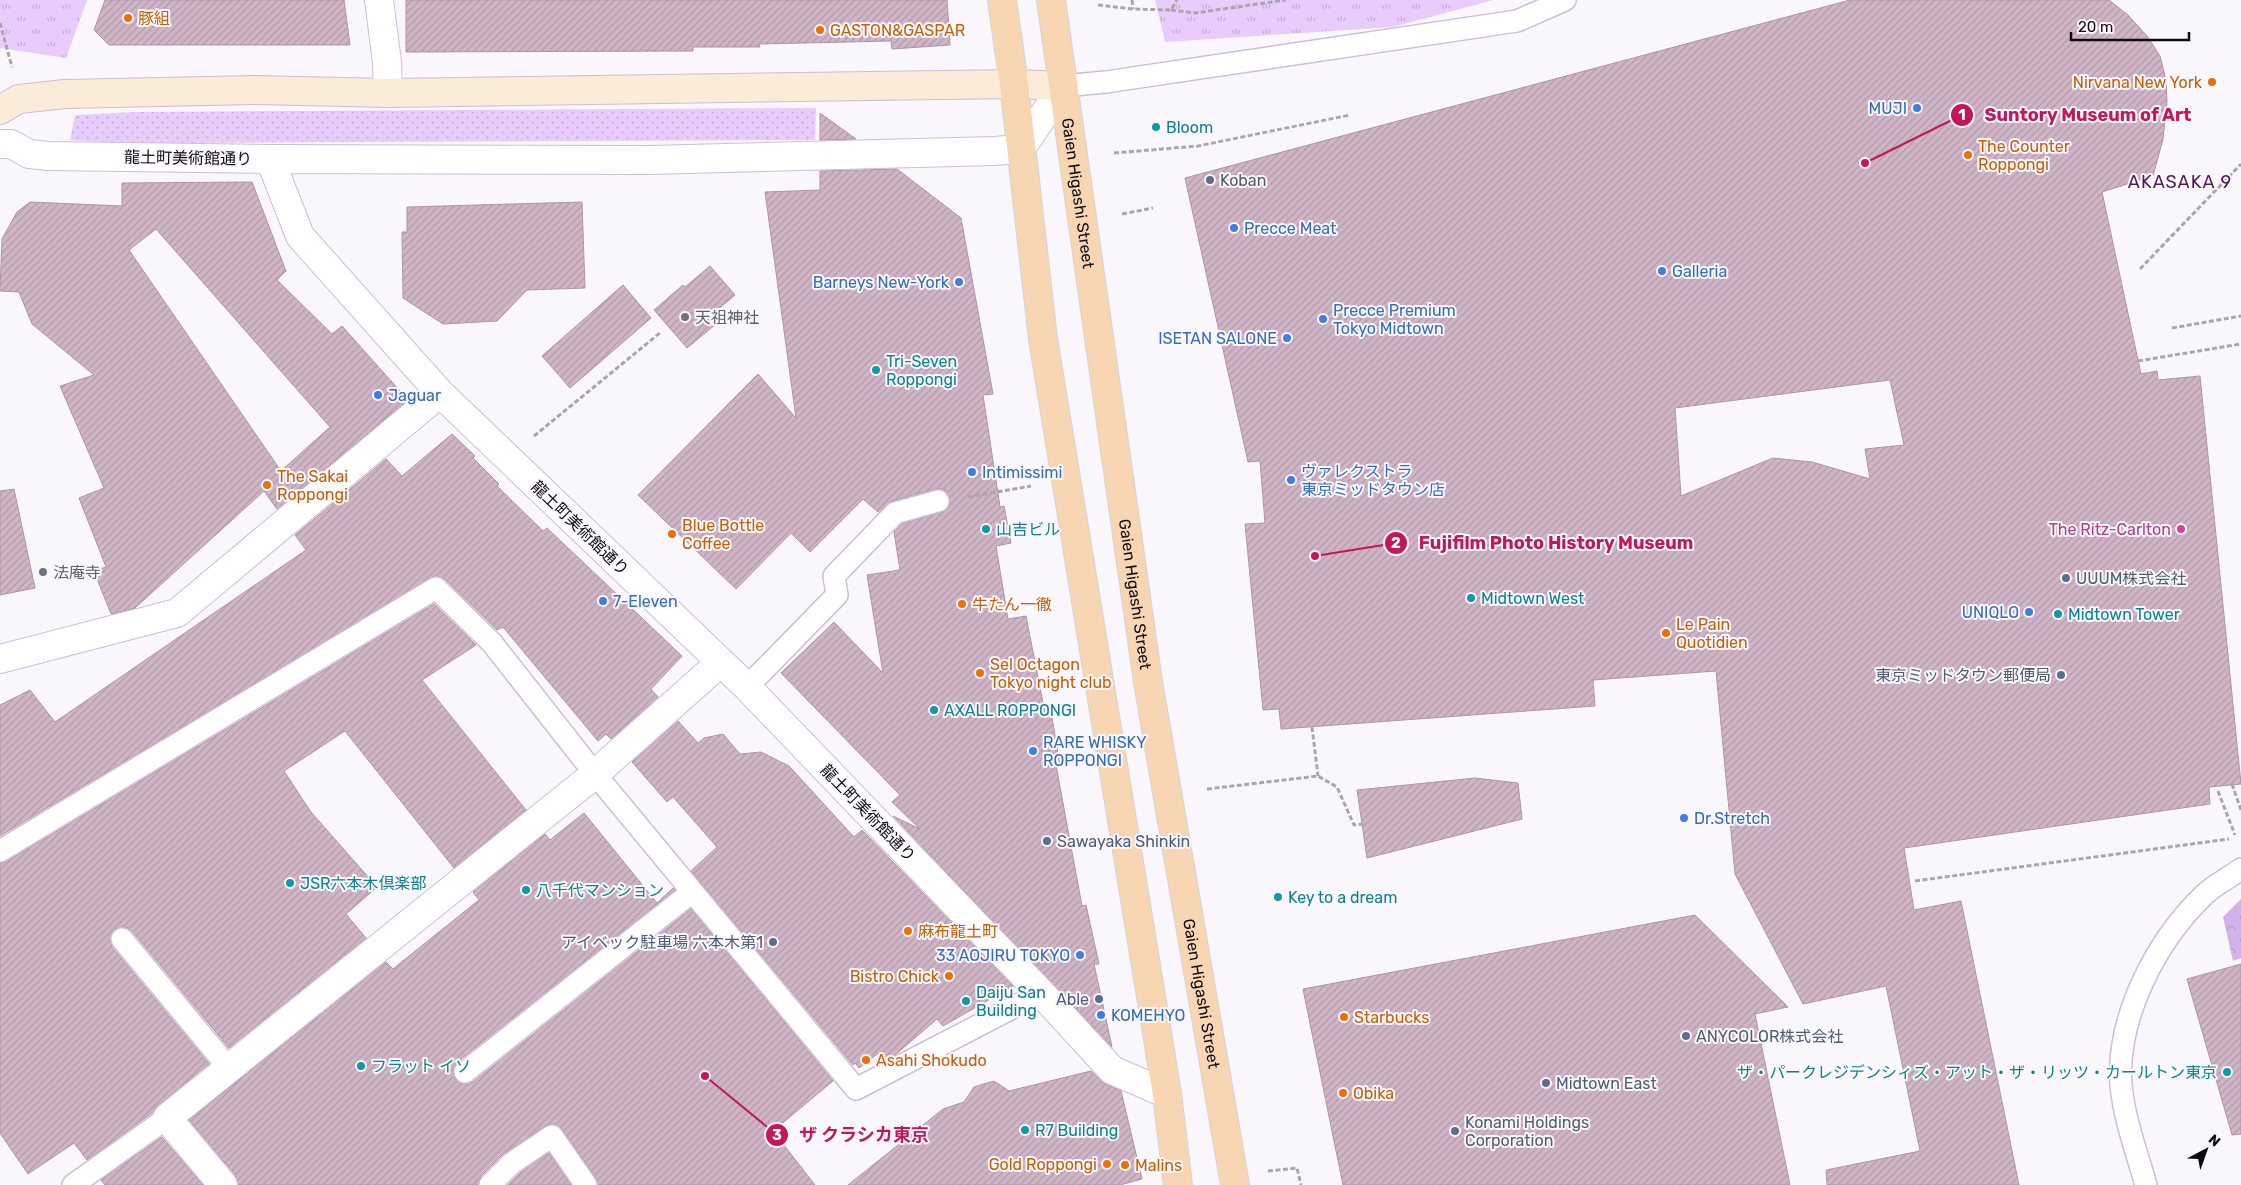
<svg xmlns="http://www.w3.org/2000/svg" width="2241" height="1185" viewBox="0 0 2241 1185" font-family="Rubik,'Noto Sans JP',sans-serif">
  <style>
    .grass { fill: url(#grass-dots) }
    .forest { fill: url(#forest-crowns) }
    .park { fill: url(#park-tufts) }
    .building { fill: url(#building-hatch); stroke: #ae95a6; fill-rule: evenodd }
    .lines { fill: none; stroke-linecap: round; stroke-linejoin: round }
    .lane-casing { stroke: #cdbed8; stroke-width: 24 }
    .street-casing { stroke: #cdbed8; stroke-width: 30 }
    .secondary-casing { stroke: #cdbed8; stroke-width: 30 }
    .primary-casing { stroke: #d4d3d5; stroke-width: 30 }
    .path { stroke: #aaa6ac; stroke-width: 3; stroke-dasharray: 5 2.5; stroke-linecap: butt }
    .lane { stroke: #fff; stroke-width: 21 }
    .street { stroke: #fff; stroke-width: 28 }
    .secondary { stroke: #fbebd9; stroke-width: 28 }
    .primary { stroke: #f8d6b3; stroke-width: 28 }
    .food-dot { fill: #e8710a; stroke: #faf7fc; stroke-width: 2 }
    .shop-dot { fill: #3f7fe0; stroke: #faf7fc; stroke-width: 2 }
    .culture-dot { fill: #0f9aa8; stroke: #faf7fc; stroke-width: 2 }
    .service-dot { fill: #5c6f8a; stroke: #faf7fc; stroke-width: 2 }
    .worship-dot { fill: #6b7280; stroke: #faf7fc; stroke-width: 2 }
    .hotel-dot { fill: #d1479c; stroke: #faf7fc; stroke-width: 2 }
    .labels { text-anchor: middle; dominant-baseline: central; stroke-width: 4; stroke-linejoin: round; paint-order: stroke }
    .food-label { font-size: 16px; fill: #c56008; stroke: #faf7fc; text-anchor: start }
    .shop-label { font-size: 16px; fill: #366cbe; stroke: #faf7fc; text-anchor: start }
    .culture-label { font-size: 16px; fill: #0d838f; stroke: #faf7fc; text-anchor: start }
    .street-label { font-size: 16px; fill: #100b13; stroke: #faf7fc }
    .service-label { font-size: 16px; fill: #4e5e75; stroke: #faf7fc; text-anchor: start }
    .worship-label { font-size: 16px; fill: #5b616d; stroke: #faf7fc; text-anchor: start }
    .hotel-label { font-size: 16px; fill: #b23c85; stroke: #faf7fc; text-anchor: end }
    .neighbourhood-label { font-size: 18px; letter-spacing: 1px; fill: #4a1e52; stroke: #faf7fc }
    .leader { fill: none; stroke: #c2185b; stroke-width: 2 }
    .callout-dot { fill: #c2185b; stroke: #faf7fc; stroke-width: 2 }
    .mark-label { font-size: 15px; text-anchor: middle; font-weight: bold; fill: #fff }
    .callout-label { font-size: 18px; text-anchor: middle; font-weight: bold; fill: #c2185b; stroke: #faf7fc; stroke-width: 4; stroke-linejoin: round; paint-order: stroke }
  </style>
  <defs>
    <pattern id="grass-dots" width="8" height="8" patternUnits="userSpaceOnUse" patternTransform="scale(1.25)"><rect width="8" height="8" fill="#e8ccfc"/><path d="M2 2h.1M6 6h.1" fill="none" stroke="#c6aed7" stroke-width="1.8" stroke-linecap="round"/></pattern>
    <pattern id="forest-crowns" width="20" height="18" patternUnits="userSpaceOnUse" patternTransform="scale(1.25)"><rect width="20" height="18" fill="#d2b3e9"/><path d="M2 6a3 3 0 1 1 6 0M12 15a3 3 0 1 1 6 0" fill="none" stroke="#b399c7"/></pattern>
    <pattern id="park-tufts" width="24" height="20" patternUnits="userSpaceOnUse" patternTransform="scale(1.25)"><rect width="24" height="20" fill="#e8ccfc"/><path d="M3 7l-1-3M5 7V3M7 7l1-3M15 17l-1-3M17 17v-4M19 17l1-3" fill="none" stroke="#c6aed7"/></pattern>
    <pattern id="building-hatch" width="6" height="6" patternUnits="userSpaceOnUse" patternTransform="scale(1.25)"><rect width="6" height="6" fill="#d0b5c7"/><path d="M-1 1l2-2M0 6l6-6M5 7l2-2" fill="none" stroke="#b29aaa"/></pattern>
  </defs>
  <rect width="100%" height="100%" fill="#faf7fc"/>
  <path class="grass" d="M816,108L815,140L122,143L70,140L75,115L136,112Z"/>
  <path class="forest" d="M2241,899V958L2233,961L2223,917Z"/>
  <path class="park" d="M0,0H87L66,58L0,48Z
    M1155,0H1493L1393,27L1165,42Z"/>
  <path class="building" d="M105,0H344L350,45H109L94,30Z
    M406,0H947L950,45L892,49L891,41L759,44L760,47H693V51L406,52Z
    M1850,0H2109L2128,15L2147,36L2160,56L2166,80L2167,102L2163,139L2153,176L2102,192L2141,374L2157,371L2158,380L2200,376L2241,784L2209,787L2210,804L1904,848L1914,910L1961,901L2019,1185H1827L1826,1170L1920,1151L1886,986L1803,1004L1735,874L1716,671L1593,680L1595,706L1281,729L1279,709L1263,710L1245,524L1265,523L1260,461L1248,462L1185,178ZM1890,380L1904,445L1865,449L1870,479L1812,462L1773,458L1681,496L1675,408Z
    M820,113L856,139L820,140Z
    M897,169L961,218L993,394L983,395L1000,507L1004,506L1011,543L996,546L1008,619L1026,616L1045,713L1051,712L1060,764L1056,765L1082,906L1086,905L1099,964H1094L1112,1047L893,816L920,829L892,802L900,795L781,673L834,622L883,673L867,575L900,570L894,532L902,524L947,510L950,504L947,492L942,489H935L892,501L878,512L863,499L810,552L791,533L736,589L638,495L758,374L796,418L765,192L820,190V171Z
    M252,182L286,271L277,280L332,334L342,326L408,400L277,509L264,491L135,608L111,614L94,571L106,567L79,498L104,488L60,386L94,375L32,324L19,292L0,291L2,239L17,212L30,202L122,206V183ZM156,229L330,427L281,471L129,250Z
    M582,202L585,288L527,290L497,321L443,324L403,298L402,232H407V207Z
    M710,266L735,295L710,316L716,324L687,348L654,310L683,285L685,287Z
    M623,285L651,318L570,388L542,356Z
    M452,434L475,456L473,458L499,484L497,486L543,531L547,528L682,656L651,689L658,697L611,739L606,734L598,741L503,627L497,630L445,579L434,576L0,836V705L30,690L55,722L306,550L295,535L386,459L402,476Z
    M14,489L35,588L0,595V491Z
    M434,604L476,645L422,680L526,810L454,868L345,731L284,771L311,812L377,887L346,914L366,938L229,1048L132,931L126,927L114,929L110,935L112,947L209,1064L157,1106L152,1113L87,1160L74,1143L28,1174L0,1133V863L6,862Z
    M678,721L698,743L704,738L723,734L740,754L761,752L789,766L854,837L862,830L1013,986L943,1026L937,1019L895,1055L887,1059L880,1052L859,1068L855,1063L853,1065L691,871L717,847L673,797L667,802L632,762Z
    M1475,778L1518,783L1522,819L1367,858L1357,790Z
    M584,813L657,903L673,888L675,890L457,1062L453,1068L455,1079L461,1084L473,1082L691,909L833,1081L773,1131L815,1185H598L596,1178L562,1129L552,1124L545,1126L503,1154L481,1176L478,1185H238L235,1175L189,1120L386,962L393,969L439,932L479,900L473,892L545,834L550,840Z
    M1695,915L1788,1007L1755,1014L1790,1185H1343L1303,989Z
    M2241,964V1134L2232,1135L2187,979Z
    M1091,1071L1105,1084L1121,1091L1142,1179L1120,1185H848L943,1109L964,1102L974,1087L994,1081L1009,1091Z
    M162,1137L203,1185H105L101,1180Z
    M549,1153L571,1185H508L520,1173Z"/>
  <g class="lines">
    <defs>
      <path id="lane" d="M1063,86L1106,82L1517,21L1565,0
        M747,687L837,595L834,576L895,513L938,501
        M0,851L436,588L492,643L595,774L856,1089L1041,993
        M122,939L228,1067
        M465,1072L692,892
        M73,1185L167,1118
        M490,1185L512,1163L552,1136L586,1185
        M2146,1185C2137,1153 2124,1119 2121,1085C2116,1018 2156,941 2204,895C2214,885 2229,878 2241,869"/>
      <path id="street" d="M379,0L387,62L388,93
        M0,144H11L29,154L48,156L270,159L649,160L994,151L1021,149L1063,86
        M270,159L300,236L440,393L747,687L1041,993L1112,1070L1167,1094
        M0,659L177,613L440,393
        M223,1185L167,1118L595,774L721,662"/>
      <path id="secondary" d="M0,110L19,99L65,94L255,90L388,93L1014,84L1063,86"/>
      <g id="primary">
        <path d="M1002,0L1014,84L1043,339L1167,1094L1178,1185"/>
        <path id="s1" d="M1051,0L1148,682L1235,1185"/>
      </g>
    </defs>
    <use href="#lane" class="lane-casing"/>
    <use href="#street" class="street-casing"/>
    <use href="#secondary" class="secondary-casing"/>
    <use href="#primary" class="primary-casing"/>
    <path class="path" d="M1132,0L1133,9
      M1098,5L1133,9L1171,10L1177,0
      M1171,10L1195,13L1286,0
      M0,23L12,67
      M1114,153L1198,146L1350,115
      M1122,214L1153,208
      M2140,269L2241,164
      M2172,328L2241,316
      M2138,361L2241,344
      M534,436L661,332
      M968,497L1031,486
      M1312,727L1318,776
      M2232,784L2241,810
      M1207,789L1318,776L1337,787L1354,825L1362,824
      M2218,791L2235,835
      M1915,881L2229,839
      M1268,1171L1297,1168L1301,1185"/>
    <use href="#lane" class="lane"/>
    <use href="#street" class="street"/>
    <use href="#secondary" class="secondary"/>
    <use href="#primary" class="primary"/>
  </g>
  <g class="food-dot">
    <circle cx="128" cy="18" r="5"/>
    <circle cx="820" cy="30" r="5"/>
    <circle cx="2212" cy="82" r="5"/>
    <circle cx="1968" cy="155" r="5"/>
    <circle cx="267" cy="485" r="5"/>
    <circle cx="672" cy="534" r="5"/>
    <circle cx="962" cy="604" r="5"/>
    <circle cx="1666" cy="633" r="5"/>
    <circle cx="980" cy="673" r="5"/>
    <circle cx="908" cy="931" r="5"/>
    <circle cx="949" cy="976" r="5"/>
    <circle cx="1344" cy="1017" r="5"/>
    <circle cx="866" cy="1060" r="5"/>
    <circle cx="1343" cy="1093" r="5"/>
    <circle cx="1107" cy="1164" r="5"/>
    <circle cx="1125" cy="1165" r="5"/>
  </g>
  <g class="shop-dot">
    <circle cx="1917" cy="108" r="5"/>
    <circle cx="1234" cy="228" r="5"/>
    <circle cx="1662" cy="271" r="5"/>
    <circle cx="959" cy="282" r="5"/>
    <circle cx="1323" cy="319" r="5"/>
    <circle cx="1287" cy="338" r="5"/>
    <circle cx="378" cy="395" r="5"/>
    <circle cx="972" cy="472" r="5"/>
    <circle cx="1291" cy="480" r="5"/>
    <circle cx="603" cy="601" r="5"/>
    <circle cx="2029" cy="612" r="5"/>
    <circle cx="1033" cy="751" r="5"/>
    <circle cx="1684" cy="818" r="5"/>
    <circle cx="1080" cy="955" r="5"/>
    <circle cx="1101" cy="1015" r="5"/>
  </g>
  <g class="culture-dot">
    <circle cx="1156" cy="127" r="5"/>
    <circle cx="876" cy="370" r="5"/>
    <circle cx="986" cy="529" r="5"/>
    <circle cx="1471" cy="598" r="5"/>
    <circle cx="2058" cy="614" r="5"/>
    <circle cx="934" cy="710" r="5"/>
    <circle cx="290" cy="883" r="5"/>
    <circle cx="526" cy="890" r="5"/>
    <circle cx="1278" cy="897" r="5"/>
    <circle cx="966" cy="1001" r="5"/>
    <circle cx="361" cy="1066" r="5"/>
    <circle cx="2227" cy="1072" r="5"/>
    <circle cx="1025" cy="1130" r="5"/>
  </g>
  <g class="service-dot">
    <circle cx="1210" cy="180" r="5"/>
    <circle cx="2066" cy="578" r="5"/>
    <circle cx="2061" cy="675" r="5"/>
    <circle cx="1047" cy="841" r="5"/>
    <circle cx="773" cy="942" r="5"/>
    <circle cx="1099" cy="999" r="5"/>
    <circle cx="1686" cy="1036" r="5"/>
    <circle cx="1546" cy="1083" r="5"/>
    <circle cx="1455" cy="1131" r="5"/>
  </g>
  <g class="worship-dot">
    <circle cx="685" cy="317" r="5"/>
    <circle cx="43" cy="572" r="5"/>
  </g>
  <circle class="hotel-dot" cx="2181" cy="529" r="5"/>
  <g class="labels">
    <g class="food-label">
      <text x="138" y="18">豚組</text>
      <text x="830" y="30">GASTON&amp;GASPAR</text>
      <text x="2202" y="82" text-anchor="end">Nirvana New York</text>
      <text x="1978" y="146">The Counter<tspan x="1978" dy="18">Roppongi</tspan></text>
      <text x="277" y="476">The Sakai<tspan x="277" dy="18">Roppongi</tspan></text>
      <text x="682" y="525">Blue Bottle<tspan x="682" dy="18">Coffee</tspan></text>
      <text x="972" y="604">牛たん一徹</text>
      <text x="1676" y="624">Le Pain<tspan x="1676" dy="18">Quotidien</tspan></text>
      <text x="990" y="664">Sel Octagon<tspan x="990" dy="18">Tokyo night club</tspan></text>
      <text x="918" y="931">麻布龍土町</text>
      <text x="939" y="976" text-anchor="end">Bistro Chick</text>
      <text x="1354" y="1017">Starbucks</text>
      <text x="876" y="1060">Asahi Shokudo</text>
      <text x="1353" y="1093">Obika</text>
      <text x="1097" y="1164" text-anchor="end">Gold Roppongi</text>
      <text x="1135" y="1165">Malins</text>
    </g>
    <g class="shop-label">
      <text x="1907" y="108" text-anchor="end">MUJI</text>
      <text x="1244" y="228">Precce Meat</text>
      <text x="1672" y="271">Galleria</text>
      <text x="949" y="282" text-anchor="end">Barneys New-York</text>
      <text x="1333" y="310">Precce Premium<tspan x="1333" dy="18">Tokyo Midtown</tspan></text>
      <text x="1277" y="338" text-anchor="end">ISETAN SALONE</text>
      <text x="388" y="395">Jaguar</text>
      <text x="1301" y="471">ヴァレクストラ<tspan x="1301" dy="18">東京ミッドタウン店</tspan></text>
      <text x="982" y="472">Intimissimi</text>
      <text x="613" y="601">7-Eleven</text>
      <text x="2019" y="612" text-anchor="end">UNIQLO</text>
      <text x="1043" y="742">RARE WHISKY<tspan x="1043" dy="18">ROPPONGI</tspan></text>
      <text x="1694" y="818">Dr.Stretch</text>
      <text x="1070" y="955" text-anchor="end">33 AOJIRU TOKYO</text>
      <text x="1111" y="1015">KOMEHYO</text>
    </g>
    <g class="culture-label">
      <text x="1166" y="127">Bloom</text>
      <text x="886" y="361">Tri-Seven<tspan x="886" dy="18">Roppongi</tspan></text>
      <text x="996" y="529">山吉ビル</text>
      <text x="1481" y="598">Midtown West</text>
      <text x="2068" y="614">Midtown Tower</text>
      <text x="944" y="710">AXALL ROPPONGI</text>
      <text x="300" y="883">JSR六本木倶楽部</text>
      <text x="536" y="890">八千代マンション</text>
      <text x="1288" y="897">Key to a dream</text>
      <text x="976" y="992">Daiju San<tspan x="976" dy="18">Building</tspan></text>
      <text x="371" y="1066">フラット イソ</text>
      <text x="2217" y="1072" text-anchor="end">ザ・パークレジデンシィズ・アット・ザ・リッツ・カールトン東京</text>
      <text x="1035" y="1130">R7 Building</text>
    </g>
    <g class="street-label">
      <text transform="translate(188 158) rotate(1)">龍土町美術館通り</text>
      <text stroke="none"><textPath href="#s1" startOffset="195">Gaien Higashi Street</textPath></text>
      <text transform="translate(580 528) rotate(44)">龍土町美術館通り</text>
      <text stroke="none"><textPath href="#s1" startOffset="600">Gaien Higashi Street</textPath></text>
      <text transform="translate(868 813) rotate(46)">龍土町美術館通り</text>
      <text stroke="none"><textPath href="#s1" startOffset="1005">Gaien Higashi Street</textPath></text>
    </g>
    <g class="service-label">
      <text x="1220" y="180">Koban</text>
      <text x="2076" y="578">UUUM株式会社</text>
      <text x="2051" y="675" text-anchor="end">東京ミッドタウン郵便局</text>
      <text x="1057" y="841">Sawayaka Shinkin</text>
      <text x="763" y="942" text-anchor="end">アイベック駐車場 六本木第1</text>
      <text x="1089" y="999" text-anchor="end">Able</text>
      <text x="1696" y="1036">ANYCOLOR株式会社</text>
      <text x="1556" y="1083">Midtown East</text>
      <text x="1465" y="1122">Konami Holdings<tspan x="1465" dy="18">Corporation</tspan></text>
    </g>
    <g class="worship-label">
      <text x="695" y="317">天祖神社</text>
      <text x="53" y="572">法庵寺</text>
    </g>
    <g class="hotel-label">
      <text x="2171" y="529">The Ritz-Carlton</text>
    </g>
    <g class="neighbourhood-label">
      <text x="2180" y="182">AKASAKA 9</text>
    </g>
  </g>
  <path class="leader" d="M1865 163L1962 115M1315 556L1396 543M705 1076L777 1135"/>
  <g class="callout-dot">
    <circle cx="1865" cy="163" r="5"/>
    <circle cx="1315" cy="556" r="5"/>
    <circle cx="705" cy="1076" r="5"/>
    <circle cx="1962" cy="115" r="12"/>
    <circle cx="1396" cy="543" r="12"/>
    <circle cx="777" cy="1135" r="12"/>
  </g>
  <g class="mark-label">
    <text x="1962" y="120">1</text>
    <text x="1396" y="548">2</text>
    <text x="777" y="1140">3</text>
  </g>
  <g class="callout-label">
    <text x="2088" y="121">Suntory Museum of Art</text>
    <text x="1556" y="549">Fujifilm Photo History Museum</text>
    <text x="864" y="1141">ザ クラシカ東京</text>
  </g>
  <g transform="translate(2206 1150) rotate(41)" stroke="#faf7fc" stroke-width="4" paint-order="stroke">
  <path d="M0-4L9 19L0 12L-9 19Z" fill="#100b13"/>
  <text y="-8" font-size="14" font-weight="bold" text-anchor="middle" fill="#100b13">N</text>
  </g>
  <path d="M2071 32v8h118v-8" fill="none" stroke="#100b13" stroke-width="2.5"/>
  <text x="2078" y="32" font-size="15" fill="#100b13" stroke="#faf7fc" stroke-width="4" paint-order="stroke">20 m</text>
</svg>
